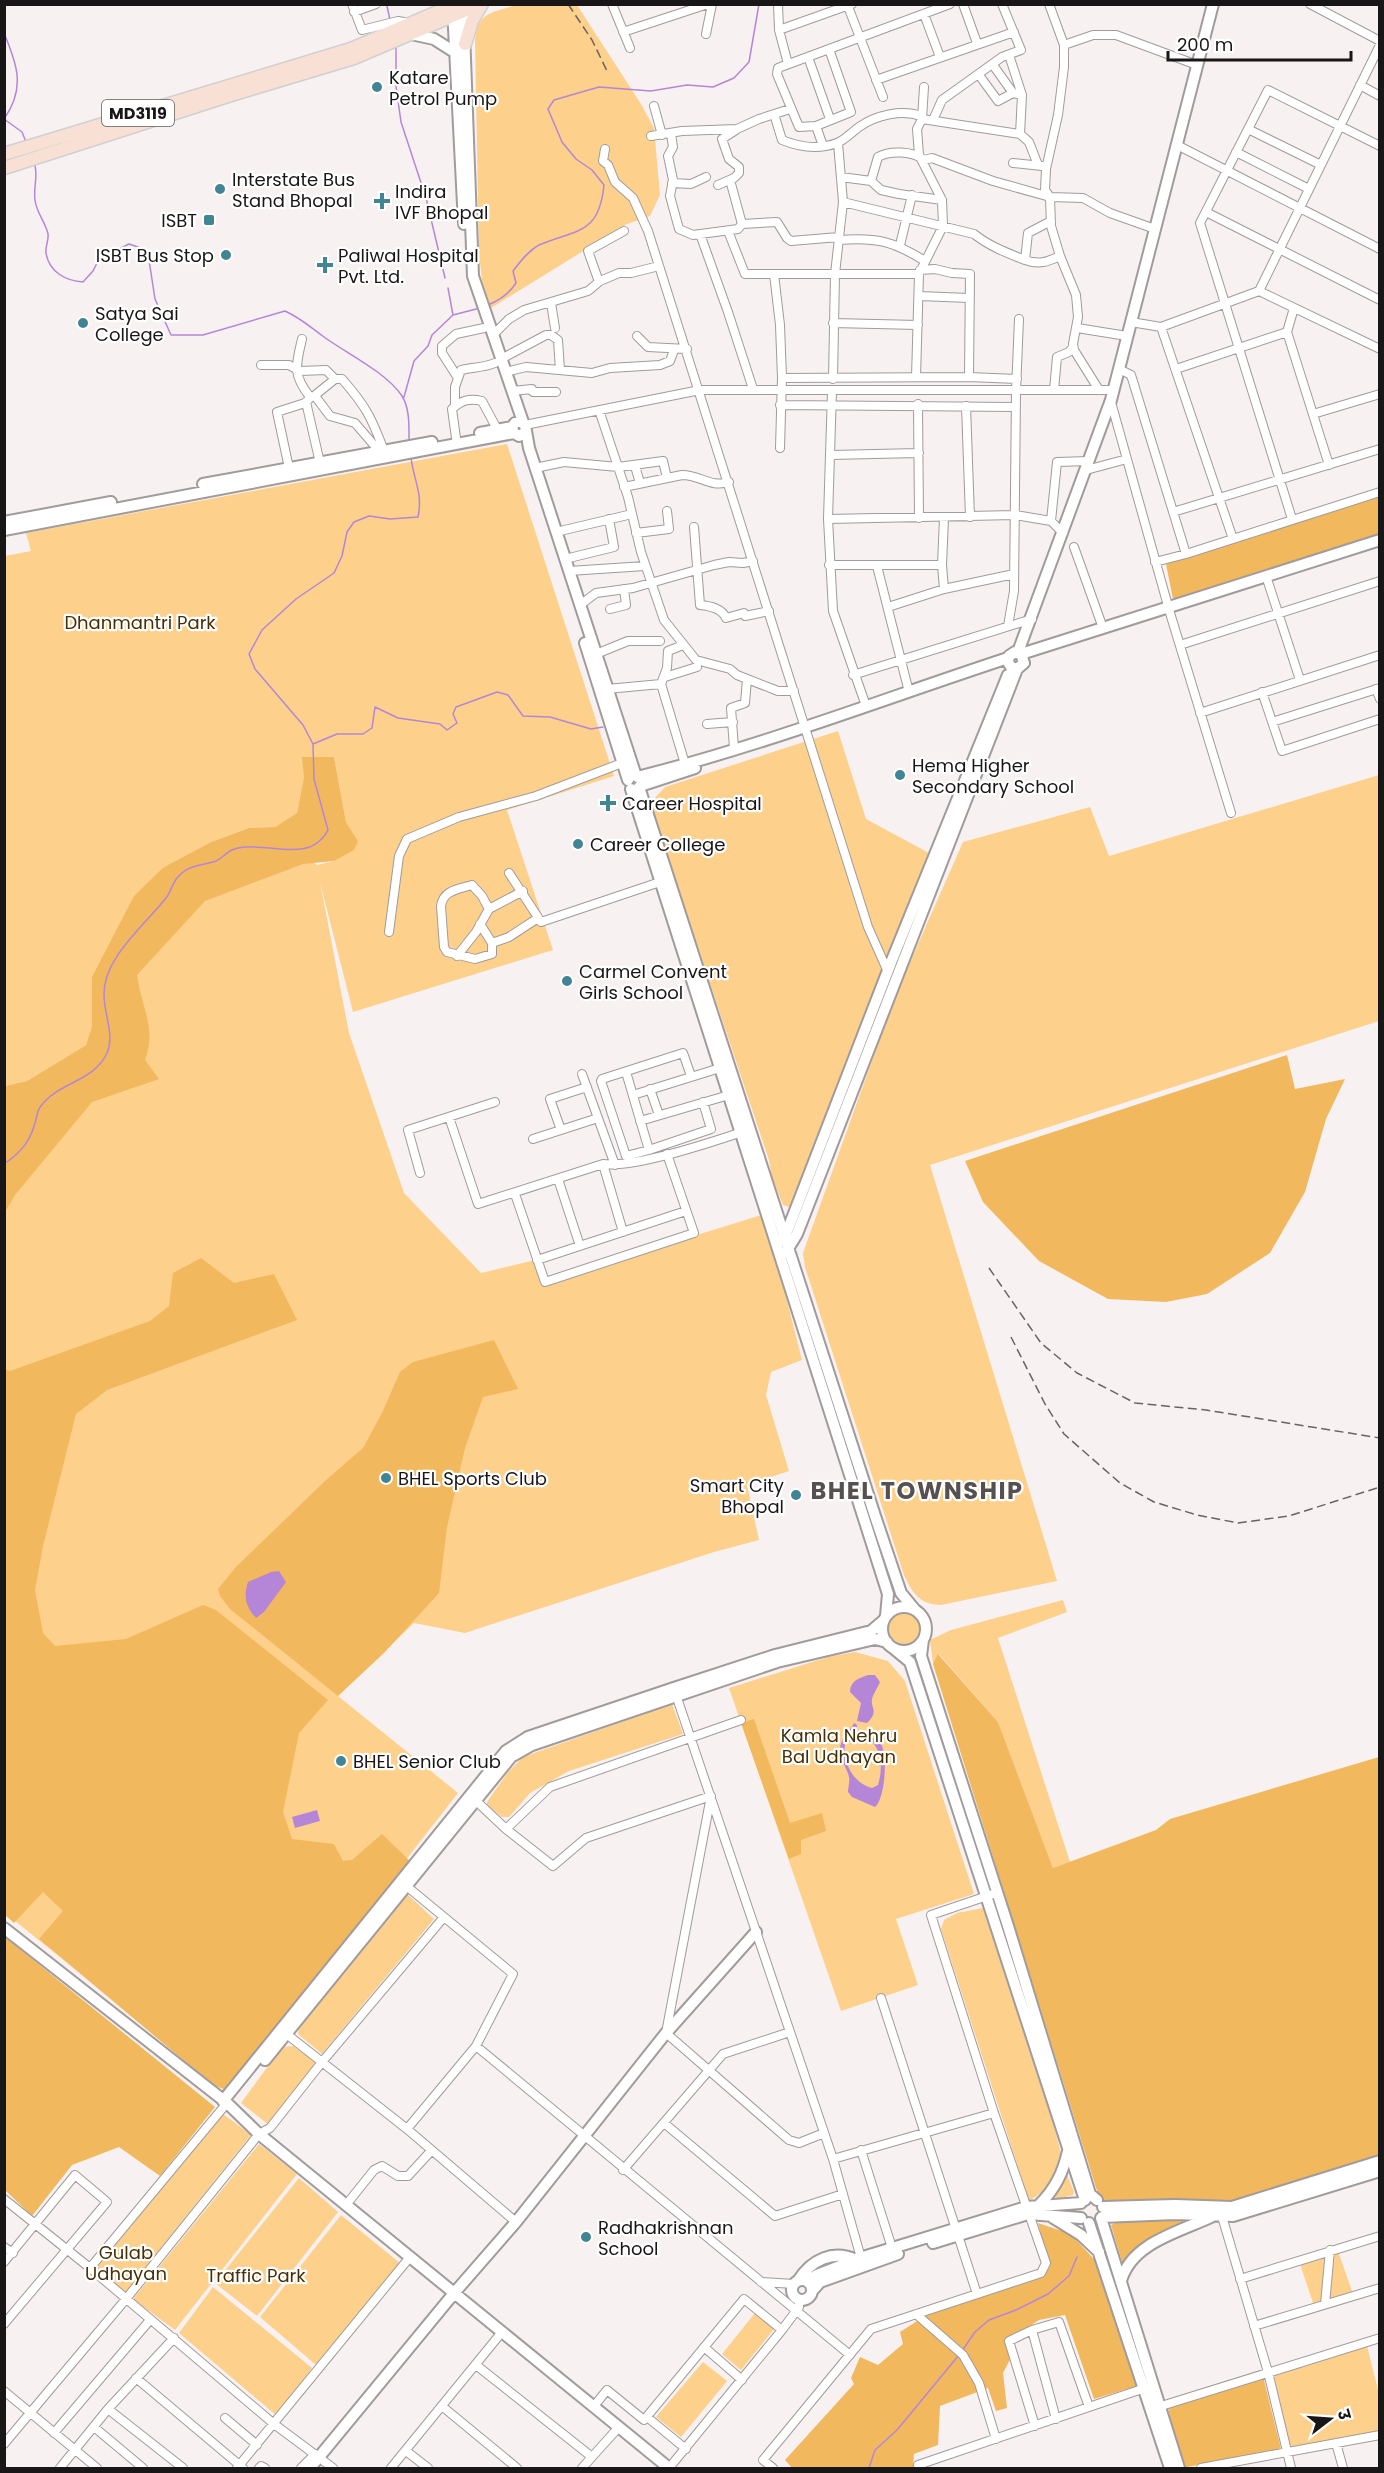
<svg xmlns="http://www.w3.org/2000/svg" width="1384" height="2473" viewBox="0 0 1384 2473" font-family="Poppins,'Noto Sans Devanagari',sans-serif">
  <style>
    .green { fill: #fdd08c }
    .forest { fill: #f1b85e }
    .water { fill: #b586d7; fill-rule: evenodd }
    .lines { fill: none; stroke-linecap: round; stroke-linejoin: round }
    .stream { stroke: #b586d7; stroke-width: 1.5 }
    .street-casing { stroke: #a19b9b; stroke-width: 10 }
    .secondary-casing { stroke: #a19b9b; stroke-width: 14 }
    .primary-casing { stroke: #d1d0d0; stroke-width: 15 }
    .street { stroke: #fff; stroke-width: 8 }
    .secondary { stroke: #fff; stroke-width: 10 }
    .primary { stroke: #f9e0d5; stroke-width: 12 }
    .rail { stroke: #686464; stroke-width: 1.5; stroke-dasharray: 9 4.5; stroke-linecap: butt }
    .poi-dot { fill: #418493; stroke: #fff; stroke-width: 2 }
    .labels { text-anchor: middle; dominant-baseline: central; stroke-width: 4.5; stroke-linejoin: round; paint-order: stroke }
    .shield { fill: #fff; stroke: #5d5c5c; stroke-width: 1.5 }
    .shield-label { font-size: 16px; font-weight: bold; fill: #181616 }
    .poi-label { font-size: 18px; fill: #181616; stroke: #fff; text-anchor: start }
    .park-label { font-size: 18px; fill: #452f06; stroke: #fff }
    .district-label { font-size: 24px; font-weight: bold; letter-spacing: 1.5px; fill: #565050; stroke: #fff }
  </style>
  <rect width="100%" height="100%" fill="#f8f1f1"/>
  <path class="green" d="M516,5H577L641,104L654,128L660,195L650,216L627,224L491,308L482,280L479,254L475,40C478,11 492,13 516,5Z
    M507,444L614,776L507,810L553,950L353,1012L320,882L349,1033L404,1193L481,1273L535,1260L541,1283L765,1214L802,1360L771,1372L766,1395L789,1471L747,1485L759,1540L714,1552L465,1633L414,1623L338,1696L458,1793L226,2090L5,1913L4,1180L117,1060L114,984L203,872L307,857L317,865L334,861L358,841L346,822L334,757L304,777L297,813L275,827L249,828L211,842L164,867L92,977V1026L86,1045L27,1081L5,1086V556L31,551L26,533Z
    M838,731L866,819L929,853L814,1158H809L810,1160L793,1204L789,1207L783,1205L772,1177L769,1160L651,807V802L665,787Z
    M1379,775V1021L930,1165L1057,1581L941,1605C919,1604 913,1594 904,1575L805,1267L803,1253L896,994L963,842L1090,807L1109,856Z
    M1063,1600L1067,1612L998,1638L1070,1862L1053,1868L998,1722L939,1654L933,1664L930,1640L951,1630Z
    M886 1629a17 17 0 1 1 34 0a17 17 0 1 1-34 0Z
    M855,1652L888,1661L905,1681L974,1894L896,1919L918,1985L841,2011L729,1688L828,1657Z
    M915,1661H918L990,1887L988,1888Z
    M672,1704L683,1734L569,1771L530,1793L509,1817H502L487,1805V1802L508,1772L523,1757Z
    M406,1893L434,1919L322,2054L298,2034L299,2026Z
    M983,1908L1053,2123L1061,2153L1049,2187L1029,2201L941,1929L944,1920L957,1913Z
    M293,2046L316,2063L269,2125L241,2103L282,2047Z
    M222,2113L251,2135L125,2293L96,2269Z
    M259,2144L297,2174L175,2330L133,2299Z
    M1066,2172L1074,2192L1073,2195L1057,2199L1055,2195Z
    M299,2178L338,2212L257,2316L215,2283Z
    M341,2215L401,2264L316,2365L260,2317Z
    M1100,2230L1149,2385H1146L1097,2231Z
    M1338,2251L1353,2294L1314,2306L1300,2264Z
    M213,2287L312,2368L277,2416L179,2333Z
    M755,2313L774,2329L741,2370L722,2354Z
    M1367,2346L1379,2394V2434L1295,2449L1289,2446L1274,2375Z
    M703,2362L727,2381L681,2437L656,2417Z"/>
  <path class="forest" d="M1379,495V535L1173,599L1166,564Z
    M302,757H334L346,822L358,841L354,850L334,861L303,864L205,901L137,975C141,1007 157,1028 145,1060L159,1079L92,1102L15,1195L5,1212V1086L27,1081L86,1045L92,1026V977L134,896L164,867L211,842L249,828L275,827L297,813L304,777Z
    M1287,1055L1295,1089L1345,1079L1326,1119L1305,1192L1270,1253L1207,1294L1166,1302L1108,1299L1039,1261L983,1202L965,1161Z
    M201,1258L234,1283L274,1274L297,1320L107,1390L76,1414L43,1546L35,1590L43,1633L55,1646L126,1639L203,1605L216,1610L328,1700L299,1733L283,1812L292,1839L334,1844L343,1861L352,1860L382,1834L410,1861L226,2090L213,2085L39,1939L63,1911L43,1892L14,1923L5,1915L4,1369L10,1371L150,1321L169,1306L173,1273Z
    M494,1340L518,1389L483,1397L465,1448L447,1527L439,1593L384,1653L338,1696L230,1609L220,1596L218,1589L236,1567L325,1481L363,1448L382,1413L400,1372L413,1362Z
    M938,1654L998,1722L1053,1868L1156,1830L1170,1819L1379,1757V2159L1234,2203L1107,2202L1098,2194L933,1664Z
    M754,1719L790,1823L822,1813L826,1831L801,1840V1854L789,1859L741,1723Z
    M5,1937L215,2107L160,2176L119,2147L72,2165L32,2216L5,2190Z
    M1190,2218L1191,2222L1162,2235L1122,2262L1111,2225L1119,2221Z
    M1038,2223L1071,2234L1101,2267L1140,2385L1094,2399L1065,2315L1039,2320L1015,2336L1013,2354L1003,2373L1007,2408L996,2411L988,2388L940,2406L938,2445L914,2454L913,2468H792L785,2460L854,2384L851,2378L860,2357L878,2365L903,2344L900,2332L928,2314L1043,2275L1050,2267Z
    M1263,2376L1281,2449L1182,2468L1168,2408Z"/>
  <path class="water" d="M279,1571L286,1582L264,1612L256,1618C246,1607 243,1597 248,1582L271,1572Z
    M868,1675H875L880,1682C878,1687 875,1691 873,1696C868,1708 881,1709 867,1723L857,1721L861,1703L850,1692C850,1681 859,1678 868,1675Z
    M854,1723L857,1725V1732C864,1738 875,1735 881,1744C888,1756 885,1799 875,1807L852,1797L848,1792C848,1788 850,1782 849,1777C847,1766 836,1756 841,1744C843,1736 851,1730 854,1723ZM855,1738L870,1739C882,1751 883,1769 878,1785L872,1788C854,1784 842,1762 845,1744Z
    M317,1810L320,1821L295,1828L292,1817Z"/>
  <g class="lines">
    <path class="stream" d="M387,6L390,20
      M4,33C17,64 26,88 4,119
      M396,46V86L401,122L426,198L445,278
      M4,119L22,132L26,142
      M34,163C39,174 33,187 35,200C36,212 46,223 48,234C49,240 45,247 46,253C49,272 66,281 83,282L93,271L99,259L129,244L144,249L149,260L155,299L171,335H203L285,311C302,319 309,326 324,337C346,353 386,372 402,396C410,409 409,427 409,442
      M448,288L453,315
      M488,305C500,300 509,294 516,283L513,271C520,262 528,251 539,245C577,229 599,235 604,185L592,170L576,159L562,142L548,109L554,100L599,87L651,91L687,85L713,87L734,78L749,62L759,4
      M404,397L414,361L428,346L432,335L453,315L480,308
      M313,744L337,734H363L372,728L375,707L398,718L440,724L447,730L457,723L453,714L456,707L497,692L508,695L523,716L550,717L591,729L603,727
      M4,1161L7,1162C22,1151 30,1141 35,1123C37,1117 37,1110 41,1106C58,1082 94,1082 107,1053C115,1035 104,1015 104,995C103,958 145,925 166,898C171,892 172,884 177,878C188,865 198,866 213,862C220,861 225,853 232,850C263,838 309,867 328,830L314,779L313,744L303,725L255,669L249,654L262,630L296,599L334,573L342,556L347,532L354,522L369,516L390,519L418,517C423,493 414,481 411,458
      M962,2351L975,2332L989,2320L1016,2310L1048,2294L1069,2276L1077,2257
      M869,2468L875,2450L897,2430L959,2355"/>
    <defs>
      <path id="street" d="M352,4L362,30L398,21L409,23
        M612,4L630,48
        M778,4L779,30
        M847,4L883,97
        M963,4L977,43
        M1049,4L1064,45V67L1058,115L1046,169L1045,190L1050,197L1051,226L1060,256L1076,295L1078,317L1073,344L1074,350L1099,390
        M1310,4L1380,41
        M354,12L376,4
        M924,14L940,57
        M623,32L708,4
        M706,34L712,4
        M1064,45L1093,35H1116L1197,65
        M829,49L851,112L816,126L799,127L777,74L778,68L950,4
        M1009,55L1022,95L1020,134
        M808,57L830,119
        M788,64L779,30L852,4
        M993,65L1013,93
        M979,75L998,101L1013,93L1022,95
        M876,80L1014,32
        M1360,85L1380,96
        M654,106L662,135
        M774,114L782,140C799,147 818,150 837,143C845,140 852,132 859,127C876,115 902,109 921,116
        M922,119L924,87
        M933,120L942,100L1002,57L1021,50L1002,4
        M816,126L823,146
        M1248,129L1321,165
        M671,134L673,147L668,156L673,180L670,196L679,229L693,235L738,229L742,224L730,180
        M651,136L682,131L737,129L759,119L790,109
        M838,143L843,202L974,234C989,246 1007,253 1025,260
        M1177,145L1380,249
        M605,149L603,161L608,165L615,182L633,198L648,231L868,927L888,972
        M1236,152L1309,189
        M1013,163L1042,166
        M841,177L871,181L881,190L899,194L942,200
        M871,181L878,157C890,150 913,151 924,160L932,158L993,181L1050,197L1083,198L1110,213L1155,229
        M672,183L691,184L706,177
        M718,185L734,178L739,173V167L729,159L722,139L736,130
        M1206,212L1380,300
        M1051,221L1028,233L1025,260C1039,265 1047,262 1060,256
        M742,224L777,222L787,238L791,241L839,237
        M728,231L745,274H919
        M700,234L728,312L753,389
        M839,240C876,237 893,241 925,261
        M900,245L912,195
        M920,270L935,269L952,273L970,274L969,377
        M774,274L780,325L782,378L780,448
        M599,282L588,251L624,231
        M1259,291L1380,349
        M919,296L969,298
        M551,303L555,328
        M1294,308L1287,332L1329,465
        M1131,322L1161,327L1259,291L1380,45
        M833,323L918,325
        M1161,327L1233,539
        M1077,328L1127,336
        M493,335L509,319L524,310L588,291L600,281L619,273H631L659,266
        M637,336L648,347L687,349
        M302,339C296,365 292,374 310,397L315,396L330,416L355,423L380,452
        M501,359L546,335H551L558,340L560,370
        M261,365H289L300,371L326,370L335,379H342C365,405 372,418 384,451
        M1119,369L1131,375L1186,554
        M1176,369L1287,332
        M505,372L526,367L592,373L610,368L660,365L670,361L674,350
        M916,377L919,274L943,226L942,200L919,155L917,129L922,119L1020,134L1029,142L1038,165
        M458,378L442,353V346L456,334L484,328
        M782,378L969,377L1017,379
        M833,379L835,274L843,202
        M1054,390L1057,357L1069,352L1073,347
        M512,391L532,389L533,392H556
        M832,391L828,519L833,611L866,706
        M314,396L335,379
        M306,402L320,463
        M1111,402L1170,613L1231,813
        M918,404L919,518
        M780,405L1016,407
        M455,406V387L461,370C473,367 483,368 495,363
        M966,406L970,517
        M599,410L628,497L641,552L664,620L696,660L730,669L737,675L778,691H794
        M1313,414L1380,394
        M525,425L700,390H1113
        M456,438L452,409C462,400 469,398 482,401L497,429
        M830,455L919,453
        M635,466L640,483
        M289,468L277,412L305,403L311,397
        M535,468L564,462L618,467L663,461L667,478
        M1086,470L1127,459
        M624,487L682,475C701,475 710,488 729,482
        M1173,512L1380,449
        M944,518L942,565L944,589
        M828,519L1015,515L1051,521L1063,533
        M1292,519L1200,223L1268,90L1380,146
        M1051,521L1057,462L1089,461
        M694,527L700,605C710,606 722,608 726,618L744,613L745,616L769,611
        M556,532L632,514
        M636,533L669,529L667,511
        M1074,547L1103,628
        M565,559L614,547L609,519
        M1155,562L1186,554L1380,492
        M829,565H942
        M877,566L909,692
        M569,571L645,566
        M1268,582L1300,680
        M580,605L596,593L633,588L714,565L729,562L743,563L753,561
        M888,607L944,589L1014,574
        M610,609L626,605L624,589
        M1008,626L1014,591L1016,391L1019,319
        M1180,645L1380,581
        M596,654L628,641H660
        M853,675L1032,619
        M665,677L697,667
        M661,684L667,668L668,651L683,645
        M607,689L661,684L685,764
        M1376,689L1380,699
        M1262,692L1282,751L1380,719
        M1200,713L1380,655
        M1272,722L1380,688
        M707,724L733,722
        M734,748L731,708L745,703L747,679
        M509,873L541,922L660,882
        M489,909L482,896L472,885C459,889 443,890 441,906L444,947L447,952L475,959L492,954V943L509,937L538,918
        M480,924L492,943
        M389,932L399,856L407,839L459,817L536,796L622,763
        M457,956L476,932L489,909L523,891
        M626,1072L649,1150L711,1129L703,1102
        M582,1074L615,1165
        M650,1089L659,1115
        M633,1095L720,1068
        M449,1117L478,1204L603,1164C635,1168 712,1142 745,1131
        M640,1121L729,1095
        M561,1130L550,1099L587,1087
        M533,1139L598,1118
        M649,1150L626,1156L601,1081L602,1079L683,1053L691,1076
        M603,1164L623,1232
        M420,1173L408,1130L495,1102
        M558,1179L580,1246
        M515,1194L545,1282L694,1233L667,1154
        M537,1260L686,1211
        M675,1692L833,2159L861,2258
        M473,1798L506,1829L553,1866L586,1838L711,1796L666,2033L789,2140L799,2143L824,2133
        M506,1829L550,1787L741,1720
        M404,1884L513,1974L476,2046L407,2129
        M881,1998L977,2294
        M284,2032L407,2129L516,2222
        M476,2046L850,2355
        M664,2123L775,2216L843,2194
        M861,2150L892,2248
        M833,2159L994,2113
        M623,2170L723,2054L790,2032
        M4,2199L90,2268L274,2424L333,2468
        M346,2205L374,2170L382,2166L398,2176H408L431,2151
        M1221,2213L1268,2372L1291,2468
        M4,2247L13,2253
        M4,2262L75,2175L107,2202L4,2324
        M90,2268L227,2103
        M1240,2279L1380,2236
        M761,2282L794,2284
        M1325,2304L1330,2250
        M916,2314L963,2355L979,2383L996,2439
        M1254,2326L1380,2288
        M1032,2330L1056,2419
        M704,2347L742,2380
        M476,2365L592,2457
        M136,2378L243,2468
        M4,2391L97,2468
        M594,2406L607,2390L644,2420L744,2299L782,2330
        M443,2407L517,2468
        M1158,2407L1380,2338
        M108,2409L183,2468
        M647,2417L686,2449
        M225,2418L257,2445
        M1035,2426L1009,2341L1032,2330L1059,2322L1089,2407
        M94,2427L143,2468
        M54,2433L150,2320
        M1336,2443L1343,2468
        M4,2444L126,2299L259,2134L270,2128L322,2062L444,1917
        M406,2451L428,2468
        M918,2465L1145,2388
        M60,2468L108,2409L174,2338
        M237,2468L410,2257
        M259,2468L261,2466L265,2468
        M301,2468L315,2454
        M391,2468L502,2332
        M582,2468L619,2427
        M669,2468L782,2330L799,2307V2300
        M773,2468L763,2460L871,2329L1041,2273L1046,2263L994,2113L931,1915L996,1893
        M1201,2468L1380,2435"/>
      <path id="secondary" d="M463,4L473,276L523,422
        M453,9L464,224
        M411,34L434,39L456,53
        M526,432L519,436L514,433L512,427L515,423L520,421L525,425L529,448L636,776
        M480,433L512,427
        M203,484L432,442
        M4,522L111,502
        M4,530L514,433
        M585,643L628,780
        M1018,652L1111,400L1213,4
        M1021,654L1380,540
        M637,777C762,746 886,698 1008,658
        M640,786L695,768
        M639,787L875,1516L901,1593L915,1610
        M631,789L888,1594L886,1616
        M782,1240L788,1229L892,960L1008,675
        M786,1252L797,1234L1017,669L1024,663L1021,654L1015,652L1009,656L1008,662L1011,667L1017,669
        M882 1629a22 22 0 1 1 44 0a22 22 0 1 1-44 0Z
        M923,1640L921,1656L1008,1926L1090,2194L1097,2200
        M893,1648L910,1662L1085,2200
        M4,1928L227,2103L259,2134L669,2468
        M265,2060L511,1757L532,1745L777,1662L875,1639L887,1642
        M223,2101L506,1751L528,1737L674,1688L775,1655L871,1631L884,1620
        M1039,2205C1055,2189 1063,2173 1068,2151
        M1103,2207L1175,2205L1232,2207L1380,2161
        M1052,2217L1081,2235L1099,2252
        M1102,2217L1175,2214L1233,2216L1380,2171
        M1101,2218L1179,2468
        M1089,2223L1170,2468
        M933,2243L1028,2214L1081,2218
        M792 2290a10 10 0 1 1 20 0a10 10 0 1 1-20 0Z
        M798,2281C811,2260 833,2249 856,2260
        M808,2281L817,2275L863,2257L1026,2207L1081,2203
        M1121,2281C1131,2243 1179,2232 1211,2217
        M813,2290L820,2282L898,2254
        M310,2468L455,2292L516,2222L666,2033L756,1932"/>
      <path id="primary" d="M465,44L472,21L482,4
        M4,154L351,49L456,4
        M4,168L231,95L354,58L480,4"/>
    </defs>
    <use href="#street" class="street-casing"/>
    <use href="#secondary" class="secondary-casing"/>
    <use href="#primary" class="primary-casing"/>
    <use href="#street" class="street"/>
    <use href="#secondary" class="secondary"/>
    <use href="#primary" class="primary"/>
    <path class="rail" d="M568,4L592,40L608,73
      M989,1268L1041,1343L1077,1373L1135,1403L1206,1410L1380,1438
      M1011,1337L1045,1404L1064,1434L1120,1483L1154,1502L1197,1515L1238,1523L1289,1516L1380,1487"/>
  </g>
  <g class="poi-dot">
    <circle cx="377" cy="87" r="6"/>
    <circle cx="220" cy="189" r="6"/>
    <path d="M379 192h6v6h6v6h-6v6h-6v-6h-6v-6h6z"/>
    <rect x="203" y="214" width="12" height="12" rx="3"/>
    <circle cx="226" cy="255" r="6"/>
    <path d="M322 256h6v6h6v6h-6v6h-6v-6h-6v-6h6z"/>
    <circle cx="83" cy="323" r="6"/>
    <circle cx="900" cy="775" r="6"/>
    <path d="M605 794h6v6h6v6h-6v6h-6v-6h-6v-6h6z"/>
    <circle cx="578" cy="844" r="6"/>
    <circle cx="567" cy="981" r="6"/>
    <circle cx="386" cy="1478" r="6"/>
    <circle cx="796" cy="1495" r="6"/>
    <circle cx="341" cy="1761" r="6"/>
    <circle cx="586" cy="2237" r="6"/>
  </g>
  <g class="labels">
    <rect class="shield" x="102" y="100" width="72" height="26" rx="4.5"/>
    <g class="shield-label">
      <text x="138" y="113">MD3119</text>
    </g>
    <g class="poi-label">
      <text x="389" y="77">Katare<tspan x="389" dy="21">Petrol Pump</tspan></text>
      <text x="232" y="179">Interstate Bus<tspan x="232" dy="21">Stand Bhopal</tspan></text>
      <text x="395" y="191">Indira<tspan x="395" dy="21">IVF Bhopal</tspan></text>
      <text x="197" y="220" text-anchor="end">ISBT</text>
      <text x="214" y="255" text-anchor="end">ISBT Bus Stop</text>
      <text x="338" y="255">Paliwal Hospital<tspan x="338" dy="21">Pvt. Ltd.</tspan></text>
      <text x="95" y="313">Satya Sai<tspan x="95" dy="21">College</tspan></text>
      <text x="912" y="765">Hema Higher<tspan x="912" dy="21">Secondary School</tspan></text>
      <text x="622" y="803">Career Hospital</text>
      <text x="590" y="844">Career College</text>
      <text x="579" y="971">Carmel Convent<tspan x="579" dy="21">Girls School</tspan></text>
      <text x="398" y="1478">BHEL Sports Club</text>
      <text x="784" y="1485" text-anchor="end">Smart City<tspan x="784" dy="21">Bhopal</tspan></text>
      <text x="353" y="1761">BHEL Senior Club</text>
      <text x="598" y="2227">Radhakrishnan<tspan x="598" dy="21">School</tspan></text>
    </g>
    <g class="park-label">
      <text x="140" y="622">Dhanmantri Park</text>
      <text x="839" y="1735">Kamla Nehru<tspan x="839" dy="21">Bal Udhayan</tspan></text>
      <text x="126" y="2252">Gulab<tspan x="126" dy="21">Udhayan</tspan></text>
      <text x="256" y="2275">Traffic Park</text>
    </g>
    <g class="district-label">
      <text x="917" y="1490">BHEL TOWNSHIP</text>
    </g>
  </g>
  <rect width="1384" height="2473" fill="none" stroke="#181616" stroke-width="12"/>
  <g transform="translate(1330 2419) rotate(73)" stroke="#ffffff" stroke-width="4.5" paint-order="stroke">
  <path d="M0-4.5L10 22L0 15L-10 22Z" fill="#181616"/>
  <text y="-9" font-size="16" font-weight="bold" text-anchor="middle" fill="#181616">उ</text>
  </g>
  <path d="M1168 51v9h183v-9" fill="none" stroke="#181616" stroke-width="3"/>
  <text x="1177" y="51" font-size="18" fill="#181616" stroke="#ffffff" stroke-width="4.5" paint-order="stroke">200 m</text>
</svg>
